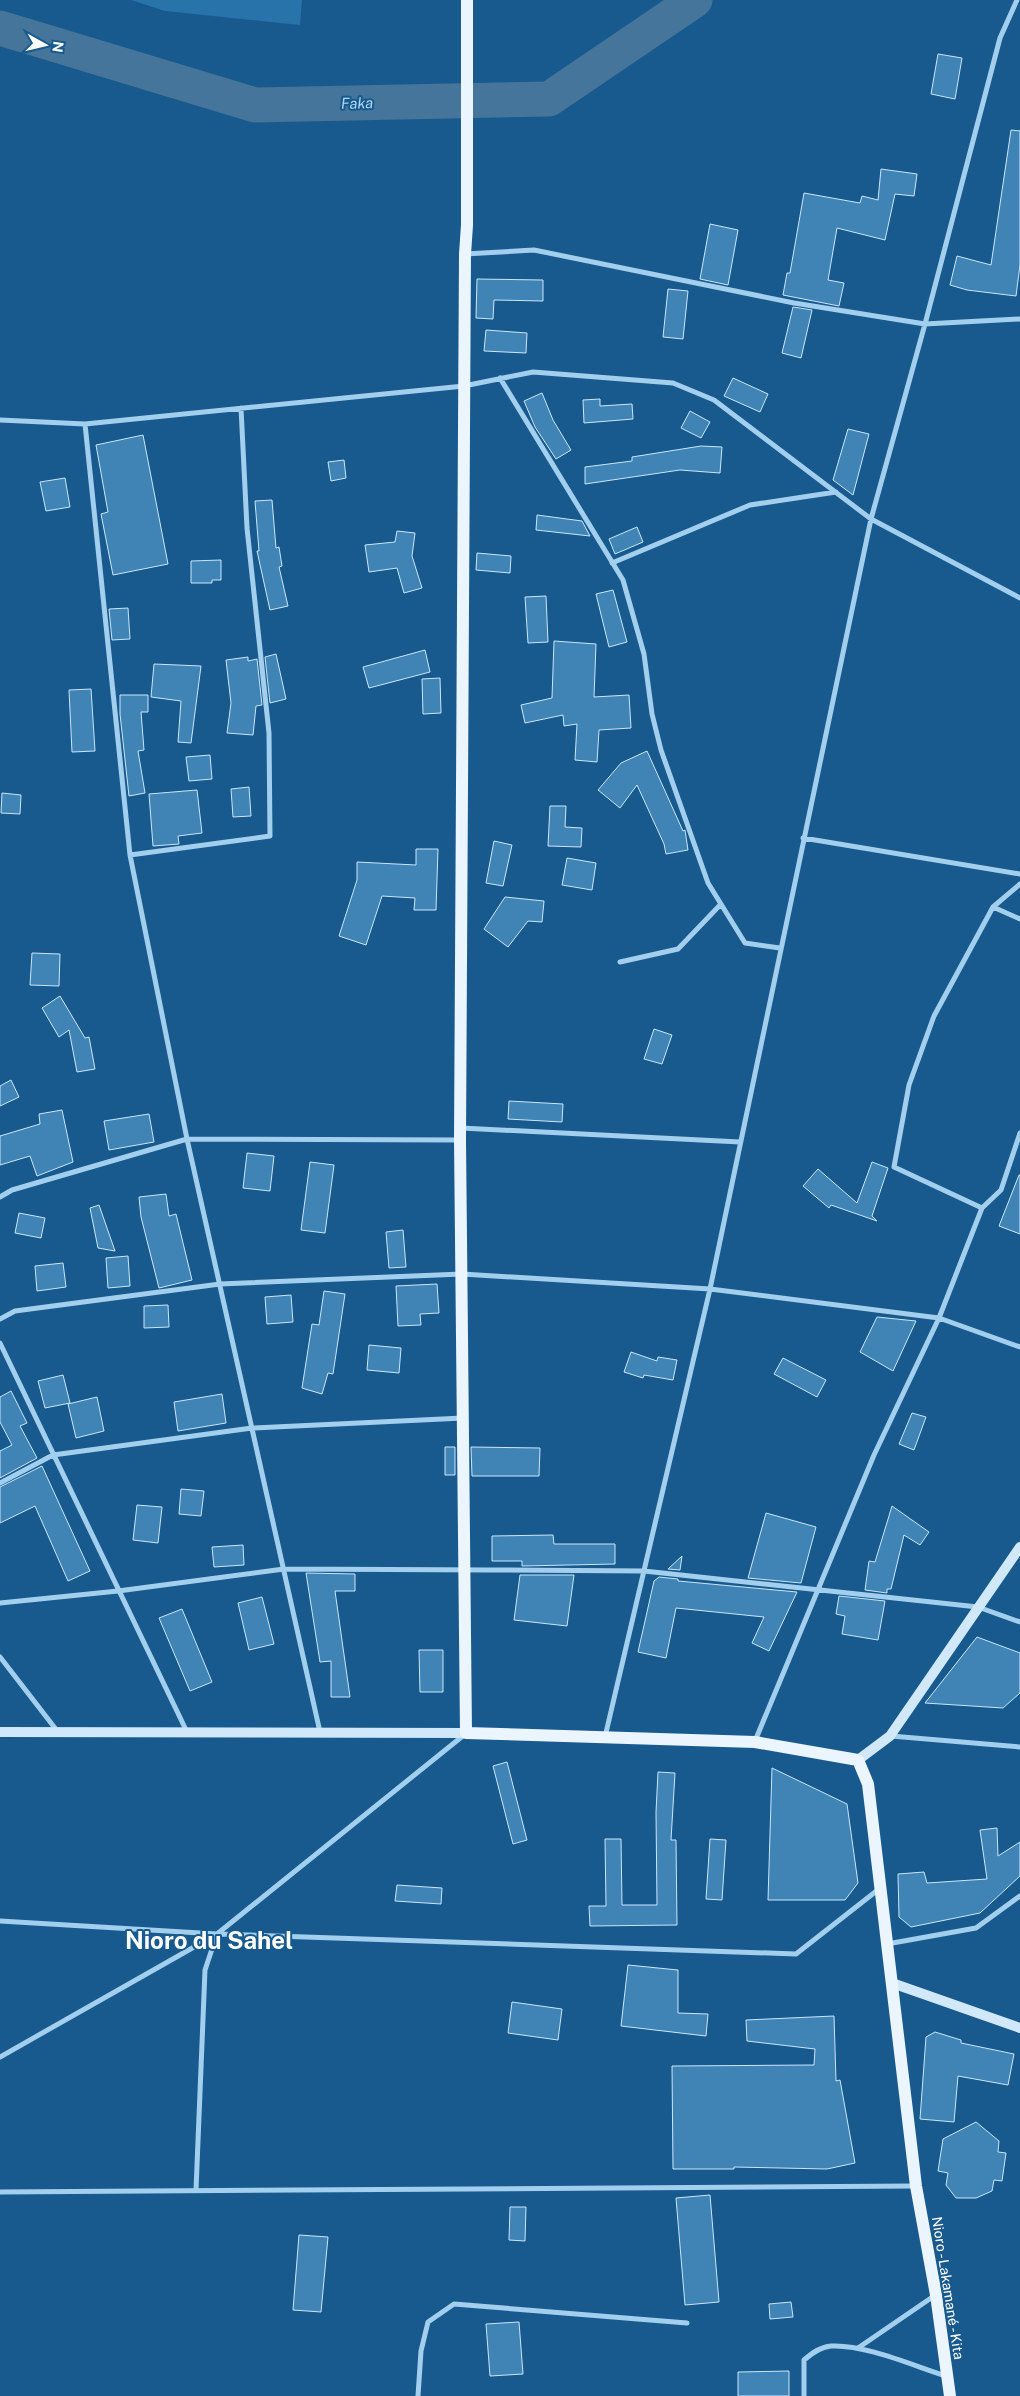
<svg xmlns="http://www.w3.org/2000/svg" width="1020" height="2396" viewBox="0 0 1020 2396" font-family="'Public Sans',sans-serif">
  <style>
    .green { fill: #2773aa }
    .lines { fill: none; stroke-linecap: round; stroke-linejoin: round }
    .river { stroke: #45759a; stroke-width: 35 }
    .building { fill: #4084b6; stroke: #cae6fb }
    .street { stroke: #a3cfef; stroke-width: 5 }
    .secondary { stroke: #d1e8fa; stroke-width: 10 }
    .primary { stroke: #ebf5ff; stroke-width: 12 }
    .labels { text-anchor: middle; dominant-baseline: central; stroke-width: 4; stroke-linejoin: round; paint-order: stroke }
    .street-label { font-size: 14px; fill: #fff; stroke: #185a8d }
    .water-label { font-size: 15px; font-style: italic; fill: #afd8f6; stroke: #185a8d }
    .town-label { font-size: 24px; font-weight: bold; fill: #fff; stroke: #185a8d }
  </style>
  <rect width="100%" height="100%" fill="#185a8d"/>
  <path class="green" d="M131,0H302L300,25L165,11Z"/>
  <g class="lines">
    <path class="river" d="M0,28L255,105L549,99L695,0"/>
  </g>
  <path class="building" d="M938,54L962,58L955,99L931,94Z
    M1011,130L1020,131V265L1016,296L967,290L950,285L957,256L991,265Z
    M881,169L917,174L914,196L895,194L885,240L837,228L828,280L844,283L839,306L783,295L787,273H790L804,193L860,203L862,196L878,200Z
    M710,224L738,230L728,285L700,279Z
    M477,279L543,280V301L494,300L493,319L476,318Z
    M668,289L688,291L683,339L663,337Z
    M793,307L812,310L801,358L782,353Z
    M486,330L527,333L526,353L484,351Z
    M733,378L768,394L760,412L724,396Z
    M542,393L553,420L571,450L556,459L535,427L524,401Z
    M600,399V406L632,404L633,419L584,423L583,400Z
    M690,411L710,422L701,438L681,428Z
    M848,429L869,434L853,495L833,480Z
    M143,435L168,564L113,575L101,514L108,512L96,445Z
    M701,446L722,447L720,473L680,470L585,484V467L632,461V457Z
    M344,460L346,478L331,481L328,462Z
    M65,478L70,507L46,511L40,482Z
    M272,500L276,548L279,547L282,566L279,567L288,606L270,610L257,551H259L255,501Z
    M537,515L582,521L590,536L536,530Z
    M637,527L643,542L615,554L609,539Z
    M397,531L415,533L412,556L422,588L404,593L397,568L369,572L365,545L395,542Z
    M477,553L511,556L510,573L476,570Z
    M221,560V580H212V583H191V561Z
    M613,590L627,642L609,647L596,594Z
    M546,596L548,642L528,643L525,597Z
    M128,608L130,639L112,640L109,609Z
    M554,641L596,644L594,697L629,695L631,728L599,730L597,762L575,760L577,724L564,726L563,715L525,723L521,705L552,698Z
    M425,650L430,672L369,688L363,667Z
    M276,654L286,699L270,703L265,657Z
    M248,657V661L257,659L262,705L256,706L253,735L227,733L231,703L226,660Z
    M154,664L201,666L191,743L178,742L181,701L151,697Z
    M440,678L441,713L423,714L422,679Z
    M91,689L95,751L72,752L69,690Z
    M120,695H148V712H141L144,750L138,751L145,793L129,796L120,714Z
    M647,751L683,831L685,830L688,850L666,854L664,844L637,785L620,808L598,790L621,763Z
    M210,755L212,779L189,781L186,757Z
    M249,787L251,816L233,817L231,789Z
    M197,790L202,833L178,836L179,844L153,846L149,794Z
    M2,793L21,795L20,814L1,813Z
    M550,806H566L565,827L582,828L581,847L548,846Z
    M494,841L512,845L503,886L486,883Z
    M416,849H438L436,910H414L415,898L382,896L366,945L339,936L357,880V862L416,865Z
    M567,858L596,863L592,890L562,885Z
    M505,897L544,901L542,922L528,921L508,947L484,929Z
    M32,953L60,954L59,986L30,985Z
    M60,996L85,1038L89,1037L95,1069L77,1072L69,1030L59,1037L42,1008Z
    M654,1029L672,1035L662,1064L644,1059Z
    M11,1080L19,1097L0,1106V1086Z
    M509,1101L563,1104L562,1122L508,1119Z
    M62,1110L73,1162L37,1176L30,1156L0,1165V1136L40,1124L39,1114Z
    M149,1114L154,1142L109,1150L104,1121Z
    M247,1153L274,1156L270,1191L243,1188Z
    M310,1162L334,1165L325,1233L301,1230Z
    M872,1162L888,1168L872,1216L877,1221L831,1205L829,1208L803,1186L818,1169L857,1203Z
    M1019,1175H1020V1234L999,1226Z
    M166,1194L169,1216L176,1214L192,1280L159,1288L141,1217L139,1197Z
    M99,1205L115,1251L98,1248L90,1208Z
    M19,1213L45,1218L41,1238L15,1233Z
    M403,1230L406,1267L389,1268L386,1232Z
    M128,1256L130,1286L108,1288L106,1258Z
    M63,1263L66,1287L37,1291L35,1266Z
    M437,1284L439,1313L420,1314L421,1325L398,1326L396,1286Z
    M324,1291L345,1294L333,1374L328,1373L322,1394L302,1388L312,1324L319,1325Z
    M291,1295L293,1322L267,1324L265,1297Z
    M168,1305L169,1327L144,1328V1306Z
    M877,1317L916,1321L893,1371L860,1352Z
    M369,1345L401,1348L399,1373L367,1370Z
    M631,1352L657,1361L658,1357L677,1360L673,1380L644,1375L643,1378L624,1372Z
    M783,1358L826,1380L817,1397L774,1374Z
    M63,1375L70,1403L45,1408L38,1381Z
    M11,1391L27,1423L20,1426L37,1458L0,1478V1451L12,1445L0,1422V1397Z
    M222,1394L226,1423L178,1431L174,1402Z
    M97,1397L104,1431L76,1438L68,1404Z
    M912,1413L926,1417L914,1450L899,1444Z
    M445,1447H455V1475H445Z
    M471,1447L540,1448L539,1476H472Z
    M42,1466L90,1571L68,1581L35,1506L0,1523V1487Z
    M181,1489L204,1491L201,1516L179,1514Z
    M137,1505L162,1507L158,1543L133,1540Z
    M892,1506L929,1532L920,1545L904,1535L891,1589H887V1593L865,1590L869,1561L875,1562Z
    M766,1513L816,1527L801,1583L748,1578Z
    M553,1535L554,1544H615V1564L522,1566V1561H492V1536Z
    M243,1545L244,1565L214,1567L212,1547Z
    M682,1556L680,1570L668,1569Z
    M306,1573L355,1574V1591H335L350,1697H331V1661L320,1662Z
    M520,1575H574L567,1626L514,1620Z
    M659,1577L678,1579V1581L797,1592L769,1651L752,1643L764,1617L676,1608L666,1658L638,1652L654,1581Z
    M839,1596L885,1601L878,1640L842,1634L845,1616L836,1614Z
    M262,1597L274,1644L249,1650L238,1603Z
    M182,1609L212,1682L190,1691L159,1618Z
    M977,1637L1020,1653V1693L1003,1708L925,1703Z
    M419,1650H443V1692H420Z
    M507,1762L527,1840L513,1844L493,1766Z
    M772,1768L847,1804L858,1883L845,1900H768Z
    M658,1772L675,1773L671,1840H676L677,1925L590,1926L589,1906H606L605,1839H621L622,1905H657L656,1812Z
    M997,1828L998,1856L1020,1842V1876L980,1913L911,1927L899,1917L898,1874L924,1872L927,1883L987,1879L980,1830Z
    M710,1839L726,1840L722,1900L706,1899Z
    M397,1885L442,1888L441,1904L395,1901Z
    M628,1965L678,1970V2013L708,2014L706,2036L621,2026Z
    M512,2002L562,2009L558,2040L508,2033Z
    M834,2016L836,2081L840,2080L855,2163L827,2169L734,2167V2169H673L672,2066L814,2065L815,2049L747,2041L746,2020Z
    M935,2032L961,2040V2043L1014,2054L1008,2085L958,2076L954,2122L920,2119L926,2037Z
    M976,2122L999,2141L998,2152L1006,2153L1002,2181L994,2180L992,2191L976,2198H956L946,2185L948,2173L938,2171L943,2139Z
    M710,2195L719,2302L685,2305L676,2198Z
    M510,2207H526L525,2241L509,2240Z
    M299,2235L328,2237L321,2312L293,2310Z
    M791,2302L793,2317L770,2319L769,2304Z
    M519,2322L523,2374L490,2376L486,2324Z
    M789,2371V2396H738V2372Z"/>
  <g class="lines">
    <path class="street" d="M465,254L534,250L794,303L925,324L1020,319
      M500,378L623,580L644,654L652,714L661,750L708,883L745,943L780,948
      M0,420L85,424L464,386L533,372L673,383L714,400L871,519L1020,598
      M85,424L130,855L187,1139L320,1732
      M612,563L750,505L836,492
      M803,838L1020,874
      M130,855L270,836L269,733L247,528L241,408
      M993,907L1020,919
      M620,962L678,949L721,904
      M461,1128L740,1142
      M0,1197L12,1190L187,1139L460,1140
      M982,1208L894,1167L909,1085L934,1016L993,907L1020,884
      M0,1319L15,1311L220,1284L462,1274L710,1289L939,1318L1020,1347
      M0,1343L187,1732
      M0,1483L53,1455L252,1428L463,1418
      M0,1603L118,1591L284,1569L491,1570L644,1571L978,1607L1020,1622
      M0,1657L58,1732
      M891,1736L1020,1747
      M605,1737L710,1289L871,519L925,324L1000,38L1017,0
      M755,1741L874,1455L939,1318L982,1208L1001,1190L1020,1133
      M0,1921L217,1934L796,1954L879,1889
      M887,1944L976,1928L1020,1896
      M0,2057L217,1934L464,1735
      M196,2190L205,1970L217,1934
      M0,2192L914,2186
      M858,2348L934,2296
      M418,2396L421,2351L428,2322L454,2304L687,2323
      M804,2396V2360C812,2353 820,2347 831,2346C864,2344 914,2366 946,2376"/>
    <path class="secondary" d="M0,1732L466,1733
      M858,1760L890,1736L1020,1547
      M892,1983L1020,2028"/>
    <path class="primary" d="M467,0V225L465,254L460,1140L466,1733L755,1742L858,1760L868,1784L916,2186L936,2295L950,2396"/>
  </g>
  <g class="labels">
    <g class="street-label">
      <text transform="translate(948 2288) rotate(81)">Nioro - Lakamané - Kita</text>
    </g>
    <g class="water-label">
      <text transform="translate(357 103) rotate(-1)">Faka</text>
    </g>
    <g class="town-label">
      <text x="209" y="1940">Nioro du Sahel</text>
    </g>
  </g>
  <g transform="translate(45 45) rotate(98)" stroke="#185a8d" stroke-width="4" paint-order="stroke">
  <path d="M0-4L9 19L0 12L-9 19Z" fill="#ffffff"/>
  <text y="-8" font-size="14" font-weight="bold" text-anchor="middle" fill="#ffffff">N</text>
  </g>
</svg>
